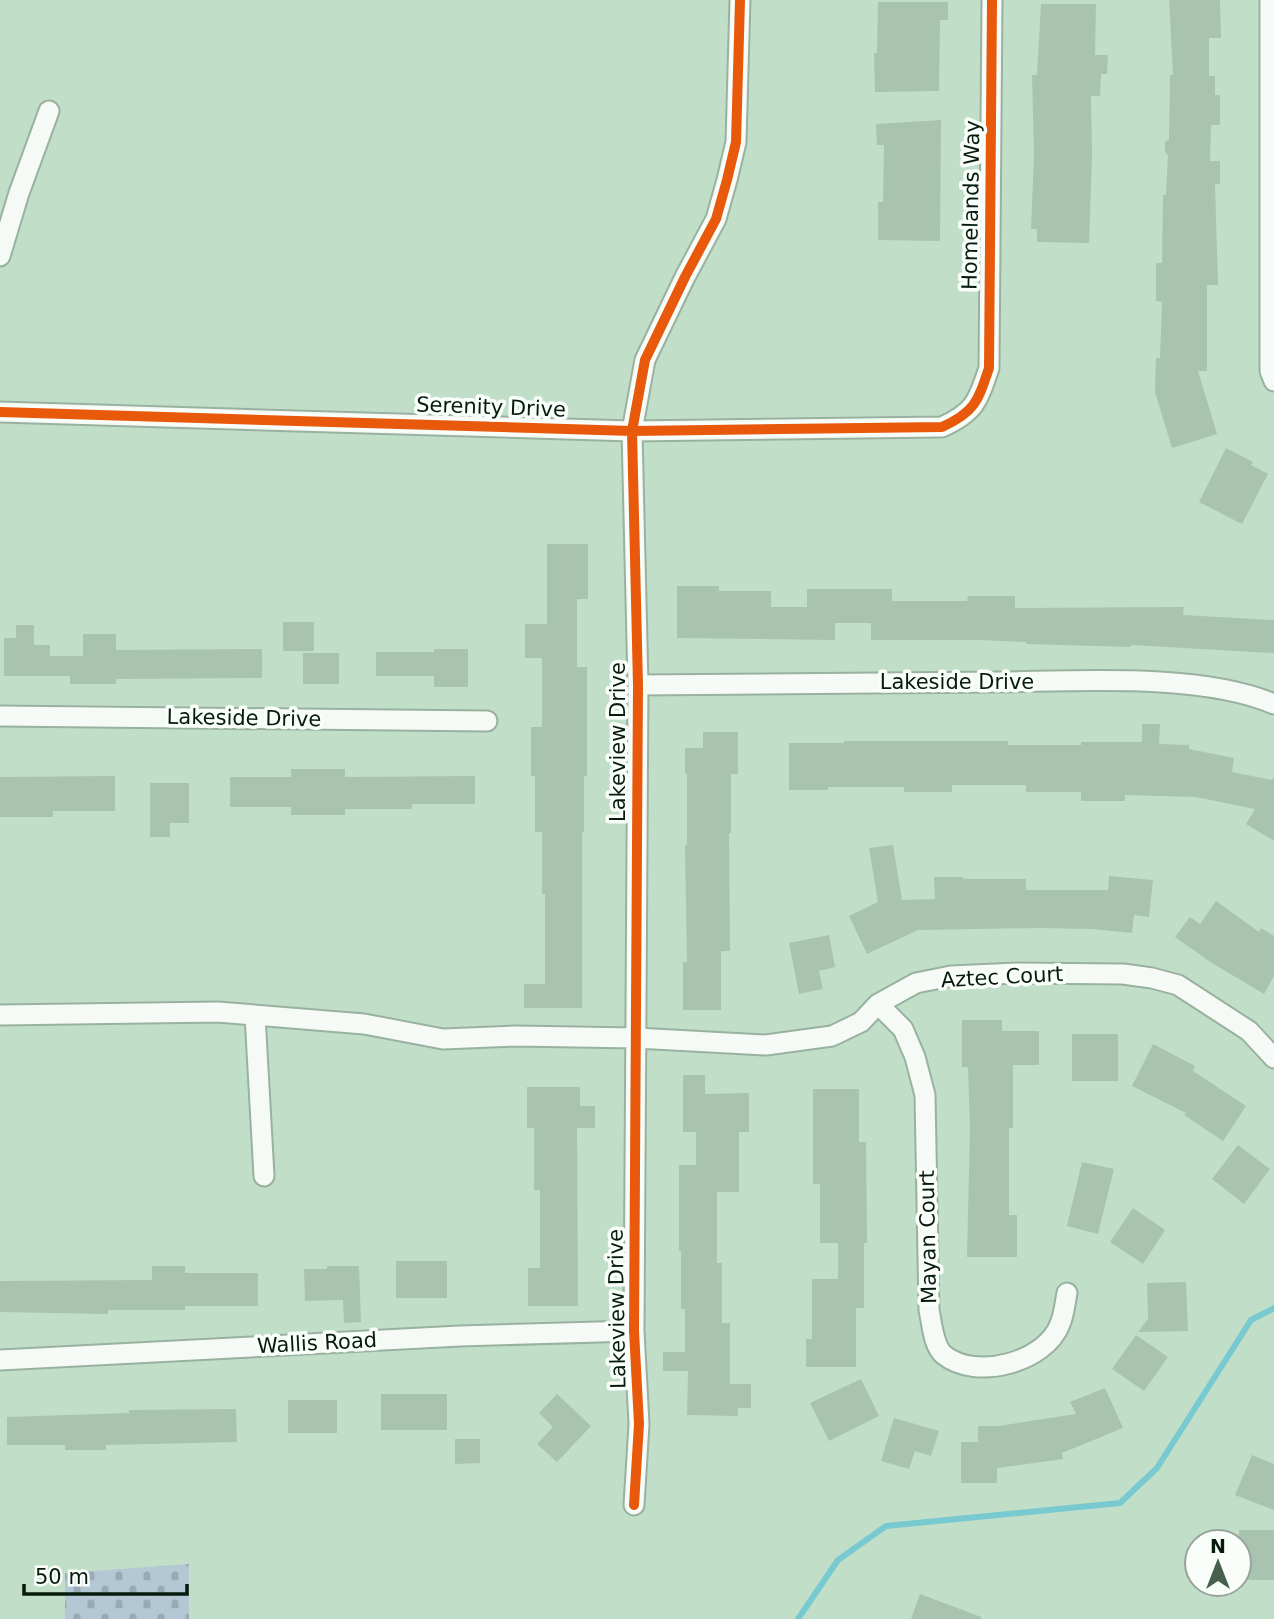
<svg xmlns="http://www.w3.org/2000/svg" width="1274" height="1619" viewBox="0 0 1274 1619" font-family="'DejaVu Sans',sans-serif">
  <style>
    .cemetery { fill: url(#cemetery-stones) }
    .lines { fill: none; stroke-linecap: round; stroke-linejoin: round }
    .stream { stroke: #78c9d0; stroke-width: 6 }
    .building { fill: #a8c3af }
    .minor-casing { stroke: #99b19f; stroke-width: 23 }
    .minor { stroke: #f6faf7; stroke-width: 19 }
    .cycleway-casing { stroke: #f9fefa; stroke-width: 15 }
    .cycleway { stroke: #e8590c; stroke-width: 10 }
    .labels { text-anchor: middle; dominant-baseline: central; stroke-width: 7; stroke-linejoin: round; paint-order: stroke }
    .street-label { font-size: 21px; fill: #061b0c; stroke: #f9fefa }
  </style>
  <defs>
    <pattern id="cemetery-stones" width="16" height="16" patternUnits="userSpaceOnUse" patternTransform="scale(1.75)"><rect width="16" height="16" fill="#b3c7d4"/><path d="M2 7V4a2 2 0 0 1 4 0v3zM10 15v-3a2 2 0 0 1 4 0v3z" fill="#98aab5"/></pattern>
  </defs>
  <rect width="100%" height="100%" fill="#c1dfc8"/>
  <path class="cemetery" d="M189,1564V1619H65V1573Z"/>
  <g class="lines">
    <path class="stream" d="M798,1619L838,1560L886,1526L1120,1503L1157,1468L1251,1320L1274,1308"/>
  </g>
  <path class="building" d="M1169,0H1220L1221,38H1209V76H1215V95H1220V125H1211L1210,161H1220V184H1215L1218,285H1207V371H1198L1217,434L1172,448L1155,392L1156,358H1160L1162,302L1156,301V263H1162L1163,195H1166L1168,155L1165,152V142L1169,139L1170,75H1173Z
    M878,2H948V20H940L939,91L875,92L874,53H877Z
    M1041,4H1096L1095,55H1108L1107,74H1101L1100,96H1091L1092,156L1089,243L1037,242V229H1031L1034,155L1032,75H1037Z
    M941,120L940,241L878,240V202H883L884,145H877L876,124Z
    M1226,448L1253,462L1251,465L1268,474L1242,524L1199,502Z
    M547,544H588V599H577V667H587V776H584V832H582V1008H524V984H545V894H542V832H535V776H531V727H542V658H525V624H547Z
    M677,586H719V591H771V607H807V589H892V601H967L968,596H1015V608L1184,607L1183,615L1274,620V653L1131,645V647L1026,644V642L980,640H871V623H835V640L677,638Z
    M283,622H314V651H283Z
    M16,625H34V645H50V656H83V634H116V650L262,649V678L116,679V684H70V676H4V638H16Z
    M434,649H468V687H434V676H376V652H434Z
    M303,653H339V684H303Z
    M1142,724H1160L1159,744L1189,745V749L1234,758L1232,772L1272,780L1274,777V841L1246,824L1255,809L1196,797L1125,795V801H1081V792H1026V785H952V792H904V787H828V790H789V743H844V741H1008V745H1081V742H1142Z
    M703,732H738V774H731V833H729L730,951H721V1010H683V962H687L685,845H687V774H685V748H703Z
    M291,769H345V777L475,776V804H412V809H345V815H291V807H230V777H291Z
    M115,776V811H53V817H0V777Z
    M150,783H189V823H170V837H150Z
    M893,845L902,900L935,899L934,877H963V879H1026V890H1108L1109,876L1153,880L1149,917L1134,915L1132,933L1093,929L1040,928L918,930L867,954L849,916L878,902L869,848Z
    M1216,901L1259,932L1261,928L1274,936V976L1264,994L1212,963L1175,937L1190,917L1200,924Z
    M829,935L835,967L819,971L823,989L799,994L789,943Z
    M962,1020H1002V1031H1039V1065H1013V1128H1009V1215H1017V1257H967L970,1128L968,1067H962Z
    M1072,1034H1118V1081H1072Z
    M1153,1044L1195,1066L1193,1071L1246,1106L1223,1141L1184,1115L1186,1113L1132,1086Z
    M683,1075H705V1094L749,1093V1132H739V1192H717V1263H722V1323H730V1384H751V1408H738V1416L687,1415L688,1371H663V1352H685V1309H681V1251H679V1165H696V1132H683Z
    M527,1087H580V1106H595V1128H577L578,1306H528V1268H540V1190H534V1128H527Z
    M813,1089H859V1142H866L867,1243H864V1308H856V1367H806V1339H812V1279H838V1243H820V1184H813Z
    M1238,1145L1270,1169L1244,1204L1212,1179Z
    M1082,1162L1114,1169L1098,1234L1067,1226Z
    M1133,1208L1165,1230L1143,1264L1110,1242Z
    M396,1261H447V1298H396Z
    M152,1266H185V1273H258V1306H185V1310H108V1314L0,1312V1281L152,1280Z
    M327,1266H359L361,1322L344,1323L343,1300L305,1301L304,1269H327Z
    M1186,1282L1188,1331L1138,1332L1148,1319L1147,1283Z
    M1136,1335L1168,1357L1144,1391L1112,1369Z
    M861,1379L879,1416L829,1441L810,1403Z
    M1105,1388L1123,1428L1062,1453L1063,1459L997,1468V1483H961V1442H978V1426H999L1076,1414L1070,1402Z
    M381,1394H447V1430H381Z
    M557,1394L591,1426L557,1462L537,1444L553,1427L539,1413Z
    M288,1400H337V1433H288Z
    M236,1409L237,1442L106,1445V1450H65V1445H7V1417L129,1413V1410Z
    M894,1418L939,1431L931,1456L915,1451L909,1469L881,1461Z
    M455,1439H480V1463L455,1464Z
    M1252,1455L1274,1464V1510L1235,1495Z
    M1239,1530H1274V1580H1239Z
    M920,1594L981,1617V1619H911Z"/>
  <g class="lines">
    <defs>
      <path id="minor" d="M1270,0V371L1274,381
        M0,256L19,193L49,111
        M0,412L632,431L942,427C975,412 978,401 989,368L992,0
        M638,685C759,684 879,683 1000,682C1079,681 1202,673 1274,704
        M0,716L487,721
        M878,1004L903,1029L915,1057L925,1095L929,1310C932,1323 933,1346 944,1355C976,1381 1046,1362 1060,1324C1064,1315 1065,1303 1067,1293
        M0,1015L218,1012L364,1024L443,1039L515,1036L636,1038L766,1045L832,1036L861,1022L878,1004L916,983L951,976L1017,973L1123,974L1152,978L1178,985L1249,1031L1274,1058
        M255,1015L264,1176
        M0,1360L460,1336L634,1331
        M634,1505L639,1424L634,1331L638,685L632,431L645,360L685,277L716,219L727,180L736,142L740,0"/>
    </defs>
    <use href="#minor" class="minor-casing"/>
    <use href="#minor" class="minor"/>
    <defs>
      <path id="cycleway" d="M0,412L632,431L942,427C975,412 978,401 989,368L992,0
        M634,1505L639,1424L634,1331L638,685L632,431L645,360L685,277L716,219L727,180L736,142L740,0"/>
    </defs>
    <use href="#cycleway" class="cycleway-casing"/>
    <use href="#cycleway" class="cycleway"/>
  </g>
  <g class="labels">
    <g class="street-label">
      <text transform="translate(971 205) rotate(-89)">Homelands Way</text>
      <text transform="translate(491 407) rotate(2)">Serenity Drive</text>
      <text x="957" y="682">Lakeside Drive</text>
      <text transform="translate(244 718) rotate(1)">Lakeside Drive</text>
      <text transform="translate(618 742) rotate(-90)">Lakeview Drive</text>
      <text transform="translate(1002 977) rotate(-3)">Aztec Court</text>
      <text transform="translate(928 1237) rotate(-91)">Mayan Court</text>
      <text transform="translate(617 1309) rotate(-91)">Lakeview Drive</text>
      <text transform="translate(317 1343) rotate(-3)">Wallis Road</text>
    </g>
  </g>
  <g transform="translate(1218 1563)"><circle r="33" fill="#f9fefa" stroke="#98a39b" stroke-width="2"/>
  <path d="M0-5L12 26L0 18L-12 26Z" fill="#47604e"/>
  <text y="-10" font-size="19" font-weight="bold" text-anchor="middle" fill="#061b0c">N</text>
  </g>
  <path d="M24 1584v10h163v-10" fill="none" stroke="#061b0c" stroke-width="3.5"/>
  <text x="35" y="1584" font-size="21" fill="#061b0c" stroke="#f9fefa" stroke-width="5" paint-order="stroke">50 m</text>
</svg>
